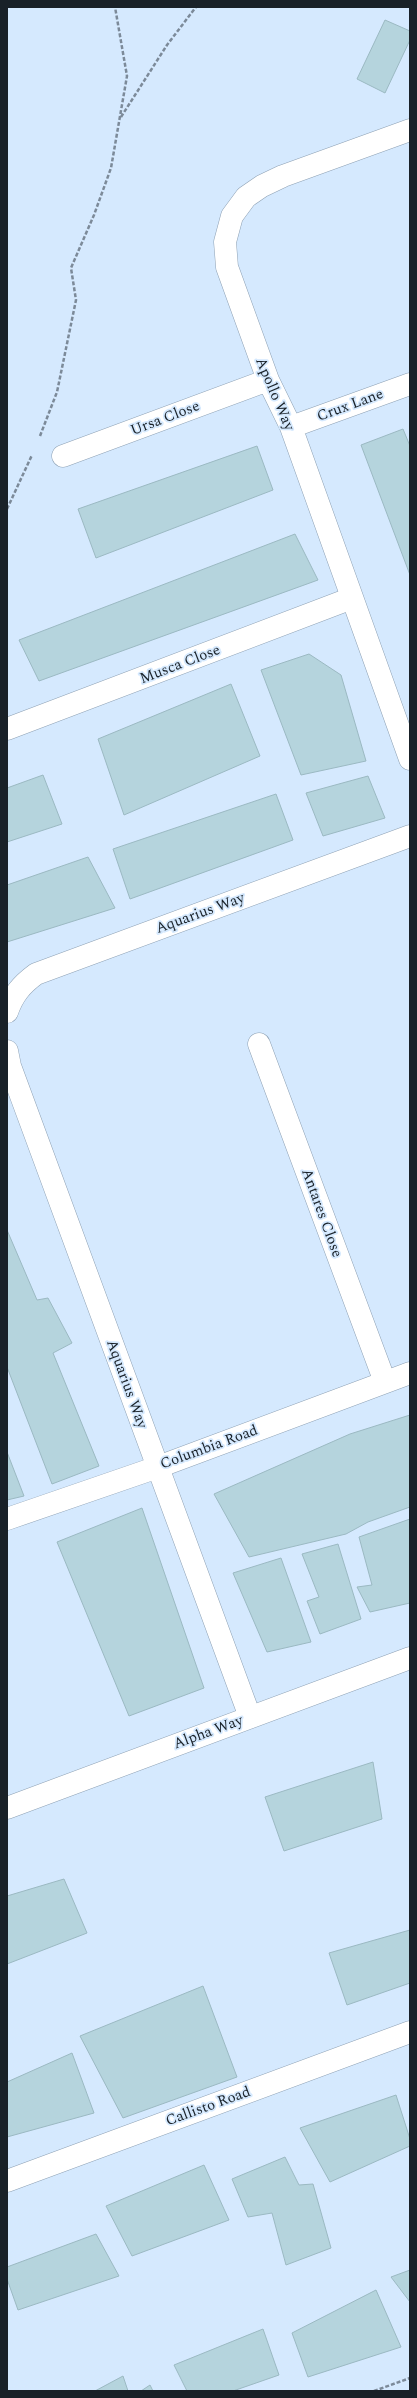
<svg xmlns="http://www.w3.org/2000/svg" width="417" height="2398" viewBox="0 0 417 2398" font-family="Spectral,serif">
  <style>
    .building { fill: #b5d4dd; stroke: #9bb9c2 }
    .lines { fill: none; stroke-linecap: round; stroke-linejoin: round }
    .minor-casing { stroke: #8ea1b4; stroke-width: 23 }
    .tertiary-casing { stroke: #8ea1b4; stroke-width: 23 }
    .path { stroke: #7c8a99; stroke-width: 2.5; stroke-dasharray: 4 2; stroke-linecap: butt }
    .minor { stroke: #fff; stroke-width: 22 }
    .tertiary { stroke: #fff; stroke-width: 22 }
    .labels { text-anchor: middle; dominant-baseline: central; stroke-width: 3.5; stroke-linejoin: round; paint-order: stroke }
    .street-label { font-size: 15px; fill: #192128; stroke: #d5e9fe }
  </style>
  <rect width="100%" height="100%" fill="#d5e9fe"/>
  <path class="building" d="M385,20L410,31V40L385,93L357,79Z
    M403,429L410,446V575L361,445Z
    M257,446L273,490L96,558L78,509Z
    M295,534L318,580L39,681L19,640Z
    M309,654L341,675L366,761L301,775L261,670Z
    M231,684L260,756L124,815L98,739Z
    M43,775L62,824L7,842V788Z
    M368,776L385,818L323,836L306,793Z
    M276,794L293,840L130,899L113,849Z
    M88,857L115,908L7,942V885Z
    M7,1230L37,1300L48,1298L72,1343L53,1353L99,1466L52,1484L7,1367Z
    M410,1415V1507L368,1522L346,1534L249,1557L214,1494L350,1434Z
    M7,1452L24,1496L7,1500Z
    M142,1508L204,1688L129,1716L57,1542Z
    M410,1519V1603L370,1612L357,1587L372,1585L359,1537Z
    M338,1544L361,1619L320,1634L307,1601L319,1597L302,1554Z
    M281,1558L311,1642L267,1652L233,1573Z
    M373,1762L382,1819L284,1851L265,1797Z
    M64,1879L87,1933L7,1964V1896Z
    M410,1930V1983L347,2005L329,1953Z
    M203,1986L237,2077L123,2118L80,2036Z
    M72,2053L94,2113L7,2137V2082Z
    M396,2095L410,2139V2146L330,2182L300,2128Z
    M285,2157L299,2185L313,2184L331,2248L286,2265L272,2213L248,2217L232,2179Z
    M204,2165L229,2220L132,2256L106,2206Z
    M96,2234L119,2276L18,2310L7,2279V2267Z
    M410,2270V2302L391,2277Z
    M376,2290L401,2347L308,2377L292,2333Z
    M263,2329L279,2375L233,2391H187L174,2365Z
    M123,2376L128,2391H95Z
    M150,2385L153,2391H141Z"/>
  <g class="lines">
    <defs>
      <path id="minor" d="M410,130L283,176L262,186L246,197L232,216L225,242L227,267L268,380L291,427L410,759
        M291,427L410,384
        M63,456L268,380
        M7,729L352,598
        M7,1012C13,995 21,985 36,974L410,836
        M259,1044L385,1382
        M7,1051L10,1066L250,1717
        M7,1519L158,1467L410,1373
        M7,2181L410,2032"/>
      <path id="tertiary" d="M7,1808L410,1658"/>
    </defs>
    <use href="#minor" class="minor-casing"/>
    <use href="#tertiary" class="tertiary-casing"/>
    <path class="path" d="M121,117L167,45L196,7
      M40,436L57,392L76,300L71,268L94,215L111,168L127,76L115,7
      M7,509L32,455
      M374,2391L410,2378"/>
    <use href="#minor" class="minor"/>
    <use href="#tertiary" class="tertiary"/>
  </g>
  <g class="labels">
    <g class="street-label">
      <text transform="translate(275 394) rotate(67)">Apollo Way</text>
      <text transform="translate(350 405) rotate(-20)">Crux Lane</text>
      <text transform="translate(165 418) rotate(-21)">Ursa Close</text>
      <text transform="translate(180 664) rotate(-21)">Musca Close</text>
      <text transform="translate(200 913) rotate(-20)">Aquarius Way</text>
      <text transform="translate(322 1213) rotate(70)">Antares Close</text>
      <text transform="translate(127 1384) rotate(70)">Aquarius Way</text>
      <text transform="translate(209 1447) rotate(-20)">Columbia Road</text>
      <text transform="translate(208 1732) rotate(-20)">Alpha Way</text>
      <text transform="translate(208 2106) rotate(-20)">Callisto Road</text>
    </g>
  </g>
  <rect width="417" height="2398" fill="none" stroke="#192128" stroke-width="16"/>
</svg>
